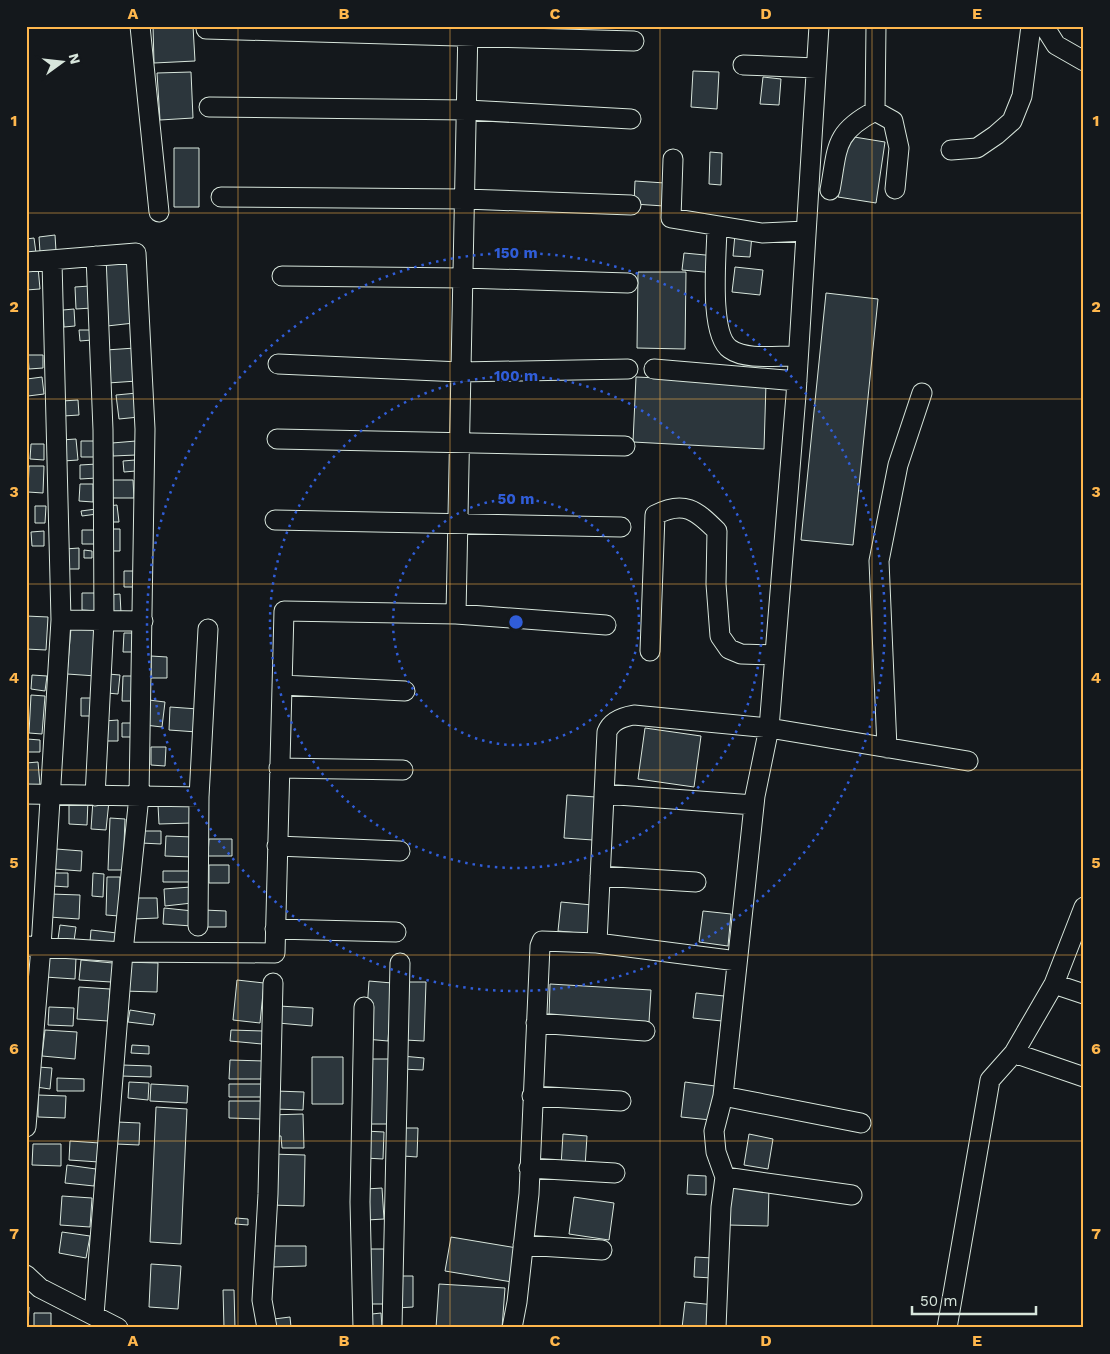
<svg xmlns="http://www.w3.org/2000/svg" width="1110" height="1354" viewBox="0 0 1110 1354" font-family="'Work Sans',sans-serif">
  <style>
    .building { fill: #2c363c; stroke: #d8e6dc }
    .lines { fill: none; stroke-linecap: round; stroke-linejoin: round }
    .minor-casing { stroke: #d8e6dc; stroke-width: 21 }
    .minor { stroke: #14181c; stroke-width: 19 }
    .grid { fill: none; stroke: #ffb74d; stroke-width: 1; stroke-opacity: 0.55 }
    .ring { fill: none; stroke: #305dd8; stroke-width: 2.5; stroke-dasharray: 2.5 5 }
    .centre { fill: #305dd8; stroke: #14181c; stroke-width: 2.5 }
    .ring-label { font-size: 15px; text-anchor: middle; font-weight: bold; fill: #305dd8; stroke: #14181c; stroke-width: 4; stroke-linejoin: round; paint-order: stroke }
    .neatline { fill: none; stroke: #ffb74d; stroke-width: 2 }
    .grid-label { font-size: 16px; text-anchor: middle; font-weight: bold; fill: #ffb74d }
  </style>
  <rect width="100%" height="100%" fill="#14181c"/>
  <path class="building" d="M153,26H193L195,61L154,63Z
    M693,71L719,72L717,109L691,107Z
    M191,72L193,118L160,120L157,73Z
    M763,77L781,79L779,105L760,104Z
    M848,136L885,142L876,203L838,197Z
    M174,148H199V207H174Z
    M710,152L722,153L721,185L709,184Z
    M635,181L665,183L664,206L634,204Z
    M735,234L752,235L750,257L733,256Z
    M55,235L56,251L40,252L39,237Z
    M34,238L36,253L26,254V239Z
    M684,253L716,256L715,273L682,270Z
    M127,261L134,323L107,326L100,264Z
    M38,267L40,289L26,290V269Z
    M735,267L763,270L760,295L732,292Z
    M638,272H686L685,349L637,348Z
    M90,286L92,308L76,309L75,287Z
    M826,293L878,299L853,545L801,540Z
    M74,309L75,326L64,327L63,310Z
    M79,330H91L92,340L80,341Z
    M135,348L137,381L108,383L106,350Z
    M28,355H43V368L29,369Z
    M42,377L44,394L28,396L27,379Z
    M636,377L766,383L764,449L633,442Z
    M137,393L139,417L119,419L116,395Z
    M78,400L79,415L63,416L62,401Z
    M76,439L78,460L63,461L61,440Z
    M81,441H94L95,457H81Z
    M136,441V455L113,456L112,443Z
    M31,444H44V460L30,459Z
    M135,460L136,471L124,472L123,461Z
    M97,464V478L80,479V465Z
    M29,466H44L43,493L28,492Z
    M109,480H133L134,498H109Z
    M80,484H93V502L79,501Z
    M117,505L119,522H108L107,506Z
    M35,506H46L45,523H35Z
    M96,509L97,514L82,516L81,511Z
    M109,529H120V551H109Z
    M82,530H95L96,544H82Z
    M44,531V546H32L31,532Z
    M79,548V569H66L65,549Z
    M84,550L92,551V558H84Z
    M124,571H138V587H124Z
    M82,593H97V611L82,610Z
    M120,594L121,613L110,614L108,595Z
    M26,616L48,617L46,650L26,649Z
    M71,628L99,630L96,676L67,674Z
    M124,633H137V652H123Z
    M151,656L167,657V678H151Z
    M108,674L120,675L118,694L107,693Z
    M32,675L47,676L45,691L31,689Z
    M123,676H136V701H122Z
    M31,695L45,696L42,734L29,733Z
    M81,698H93V716H81Z
    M149,700L165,702L162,727L145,725Z
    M170,707L198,709L197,732L169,730Z
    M118,720V741H105L104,721Z
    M122,723H134V737H122Z
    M645,728L701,736L694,787L638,779Z
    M27,739L40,740V752H26Z
    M151,747H166L165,766L151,765Z
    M38,762L40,785L26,786V763Z
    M567,795L596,797L593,840L564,838Z
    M69,800H88L87,825L69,824Z
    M93,800L109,801L106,830L91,829Z
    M191,804V823L159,824L158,805Z
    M110,818L125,819L123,870H108Z
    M142,831H161V844L141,843Z
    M166,836L193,837L192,857L165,856Z
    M209,839H232V856H208Z
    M56,849L82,851L81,871L54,869Z
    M209,865H229V883H209Z
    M163,871H191V882H163Z
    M54,873H68V887L53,886Z
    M93,873L104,874L103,897L92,896Z
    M107,877H120L119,916L106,915Z
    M191,887L192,903L165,906L164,889Z
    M50,894L80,895L79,919L49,917Z
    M133,898H157L158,918L133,919Z
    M561,902L592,905L589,934L558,931Z
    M164,908L193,911L192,926L163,924Z
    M204,910L226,911V927H204Z
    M703,911L731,914L728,946L699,942Z
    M60,925L76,927L74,941L58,939Z
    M91,930L117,933L116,945L90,942Z
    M47,956L76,958L75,979L45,977Z
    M81,960L113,963L111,982L79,980Z
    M124,962L158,963L157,992L123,991Z
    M237,980L264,983L260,1023L233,1020Z
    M369,981L392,983L388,1041L365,1039Z
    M407,982H426L424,1041L405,1040Z
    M550,984L651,990L649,1022L549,1016Z
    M79,987L110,989L108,1021L77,1019Z
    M696,993L724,996L722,1021L693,1018Z
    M279,1006L313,1008L312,1026L278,1023Z
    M49,1007L74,1008L73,1026L48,1025Z
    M130,1010L155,1014L153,1025L128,1022Z
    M45,1030L77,1032L75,1059L42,1056Z
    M231,1030L263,1031L262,1044L230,1041Z
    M132,1045L149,1046V1054L131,1053Z
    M402,1056L424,1058L423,1070L401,1069Z
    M312,1057H343V1104H312Z
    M371,1059H390L389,1124H370Z
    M230,1060L264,1061L263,1079H229Z
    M122,1065L151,1066V1077L121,1076Z
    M38,1067L52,1068L50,1089L36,1087Z
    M57,1078L84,1079V1091H57Z
    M129,1082L149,1083L148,1100L128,1098Z
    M685,1082L715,1086L711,1120L681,1117Z
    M151,1084L188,1086L187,1103L150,1101Z
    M229,1084H263V1097H229Z
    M276,1091L304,1092L303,1110L275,1109Z
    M38,1095L66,1096L65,1118L38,1117Z
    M229,1101H261V1119L229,1118Z
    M156,1107L187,1109L181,1244L150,1242Z
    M303,1114L304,1148H282L281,1136H269V1115Z
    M117,1122L140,1123L139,1145L116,1144Z
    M404,1128H418L417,1157L403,1156Z
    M365,1131L384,1132L383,1159L365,1158Z
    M563,1134L587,1136L585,1167L561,1166Z
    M749,1134L773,1139L768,1169L744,1165Z
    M70,1141L100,1143L99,1162L69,1160Z
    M33,1144H61V1166L32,1165Z
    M271,1154L305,1155L304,1206L270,1205Z
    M67,1165L96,1169L94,1186L65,1183Z
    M688,1175L706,1176V1195L687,1194Z
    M729,1186L769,1187L768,1226L728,1225Z
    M382,1188L384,1219L367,1220L366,1189Z
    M62,1196L92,1198L90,1227L60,1225Z
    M574,1197L614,1203L609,1240L569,1234Z
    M236,1218L248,1219V1225L235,1224Z
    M62,1232L90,1236L86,1258L59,1253Z
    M451,1237L517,1248L512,1282L445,1271Z
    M272,1246H306V1266L273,1267Z
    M367,1249H384V1304H368Z
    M695,1257L713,1258V1278L694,1277Z
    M151,1264L181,1266L178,1309L149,1307Z
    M397,1276H413V1307L397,1308Z
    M439,1284L505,1288L502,1328H436Z
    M223,1290H234L235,1328H224Z
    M685,1302L715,1305L712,1328H682Z
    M26,1306L29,1307L28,1328H26Z
    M34,1313H51V1328H34Z
    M381,1313L382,1328H365L363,1315Z
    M290,1317L291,1327L268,1328L266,1320Z"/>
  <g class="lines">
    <defs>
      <path id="minor" d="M140,26L159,212
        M1044,26L1056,45L1084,61
        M206,29L634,41
        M743,65L816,68
        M209,107L467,110L631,119
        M875,111L876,26
        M951,150L977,148L996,135L1012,121L1022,96L1031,26
        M673,159L671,218L762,233L806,231
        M830,190C838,148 833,133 875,111L893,121L899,148L895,189
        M221,197L465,199L631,205
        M717,226C717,252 708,334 730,349C747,361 779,355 798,356
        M26,262L136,253L145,429L139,796L123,952L94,1315
        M282,276L463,278L628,283
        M278,364L461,372L628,369
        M654,369L797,381
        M277,439L625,446
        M275,520L621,527
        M456,614L468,26
        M61,620L143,621
        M650,651L655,515C684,500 696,510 717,531L716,584L720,636L729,649L741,654L775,655
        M282,685L405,691
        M887,748L879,561L898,465L922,393
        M279,768L403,770
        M26,794L199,797
        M604,794L754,805
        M95,796L104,621L103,430L96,256
        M277,846L400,851
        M600,876L696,882
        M198,926L199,797L208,629
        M275,929L396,932
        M597,943L737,961
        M26,946L123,952L275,953L284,611L456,614L606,625
        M1054,984L1084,994
        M536,1023L645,1031
        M1014,1053L1084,1077
        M532,1096L621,1101
        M723,1096L861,1123
        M26,1127L41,947L61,620L52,261
        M529,1168L615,1173
        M725,1177L852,1195
        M523,1245L602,1250
        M26,1275L40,1288L118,1328
        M267,1328L262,1300L268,1194L273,983
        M363,1328L360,1202L364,1007
        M392,1328L400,963
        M512,1328L517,1302L529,1194L540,946L542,941L597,943L607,732C611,721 622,717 634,715L769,728L796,395L819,26
        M716,1328L721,1207L725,1177L716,1152L714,1131L723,1096L755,796L769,728L968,761
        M947,1328L990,1080L1014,1053L1054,984L1084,907"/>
    </defs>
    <use href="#minor" class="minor-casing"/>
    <use href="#minor" class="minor"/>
  </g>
  <path class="grid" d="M238,26V1328M450,26V1328M660,26V1328M872,26V1328M26,213H1084M26,399H1084M26,584H1084M26,770H1084M26,955H1084M26,1141H1084"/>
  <g class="ring">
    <circle cx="516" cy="622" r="123"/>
    <circle cx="516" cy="622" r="246"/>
    <circle cx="516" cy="622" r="369"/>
  </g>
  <circle cx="516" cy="622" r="8" class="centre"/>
  <g class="ring-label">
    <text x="516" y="258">150 m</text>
    <text x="516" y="381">100 m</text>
    <text x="516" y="504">50 m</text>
  </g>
  <rect width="1110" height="1354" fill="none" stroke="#14181c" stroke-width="55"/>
  <g transform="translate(62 62) rotate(75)" stroke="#14181c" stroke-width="4" paint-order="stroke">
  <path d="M0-4L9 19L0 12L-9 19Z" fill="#d8e6dc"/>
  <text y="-8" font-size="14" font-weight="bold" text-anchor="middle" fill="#d8e6dc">N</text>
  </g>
  <path d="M912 1306v8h124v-8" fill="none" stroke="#d8e6dc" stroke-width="2.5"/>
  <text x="920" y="1306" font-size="15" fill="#d8e6dc" stroke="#14181c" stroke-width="4" paint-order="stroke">50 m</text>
  <rect x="28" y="28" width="1054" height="1298" class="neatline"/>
  <g class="grid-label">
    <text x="133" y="19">A</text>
    <text x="344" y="19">B</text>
    <text x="555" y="19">C</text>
    <text x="766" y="19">D</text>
    <text x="977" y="19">E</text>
    <text x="14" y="126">1</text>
    <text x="1096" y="126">1</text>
    <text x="14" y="312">2</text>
    <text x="1096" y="312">2</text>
    <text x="14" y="497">3</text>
    <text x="1096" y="497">3</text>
    <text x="14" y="683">4</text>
    <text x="1096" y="683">4</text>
    <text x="14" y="868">5</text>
    <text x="1096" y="868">5</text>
    <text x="14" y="1054">6</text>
    <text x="1096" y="1054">6</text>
    <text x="14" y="1239">7</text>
    <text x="1096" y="1239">7</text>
    <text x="133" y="1346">A</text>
    <text x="344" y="1346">B</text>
    <text x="555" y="1346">C</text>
    <text x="766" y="1346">D</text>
    <text x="977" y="1346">E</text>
  </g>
</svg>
